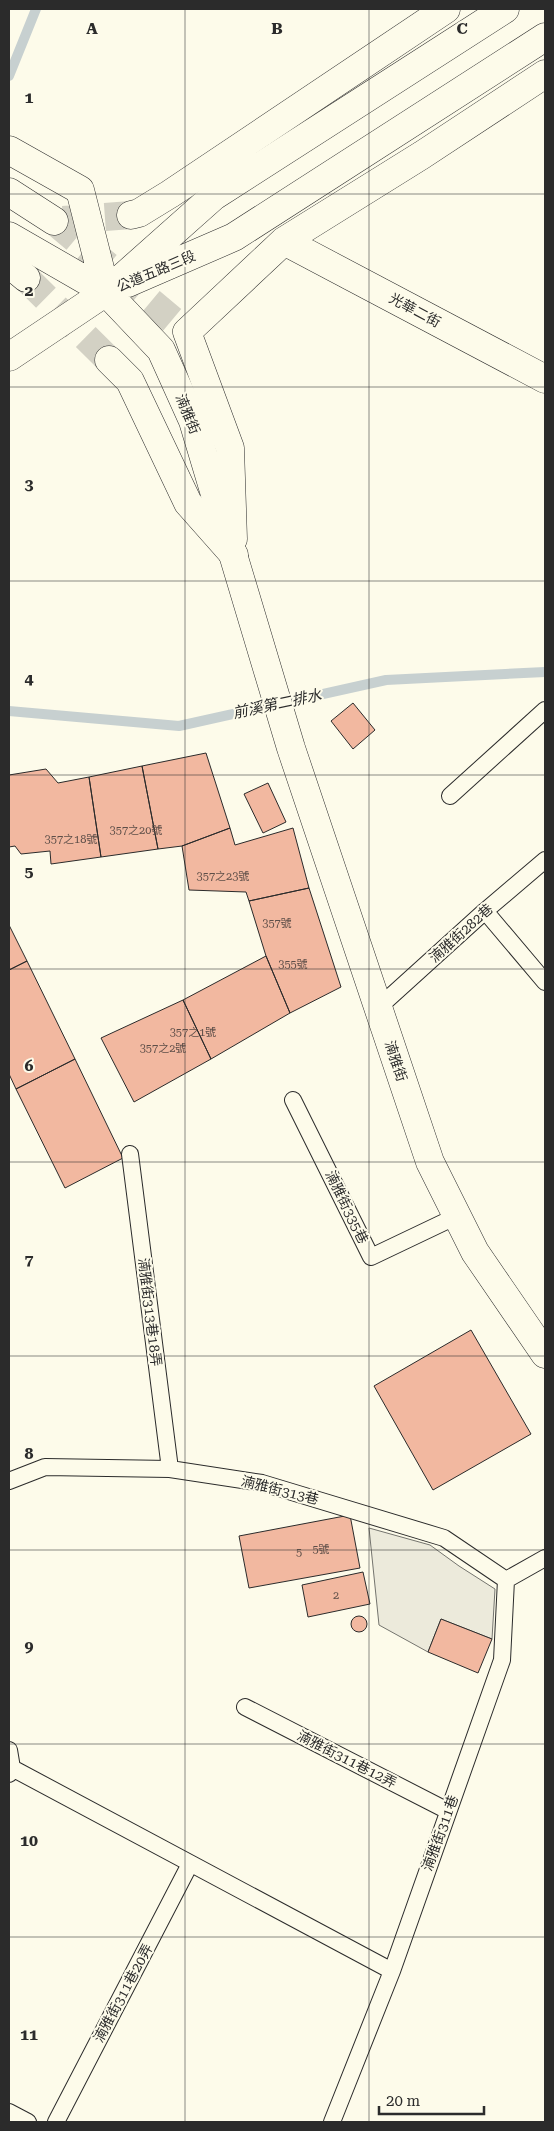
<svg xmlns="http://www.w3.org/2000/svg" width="554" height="2131" viewBox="0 0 554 2131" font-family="'Roboto Serif','Noto Sans TC',serif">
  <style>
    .parking { fill: #eceadb; stroke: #74746e }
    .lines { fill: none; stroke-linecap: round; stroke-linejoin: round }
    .stream { stroke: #c7d0d0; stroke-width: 10 }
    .building { fill: #f2b8a0; stroke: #2b2b2b }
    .street-tunnel { stroke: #d3d1c4; stroke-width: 28; stroke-dasharray: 28 14; stroke-linecap: butt }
    .lane-casing { stroke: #2b2b2b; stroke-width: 18 }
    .street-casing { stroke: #2b2b2b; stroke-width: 29 }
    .secondary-casing { stroke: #2b2b2b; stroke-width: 29 }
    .lane { stroke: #fdfbea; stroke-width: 16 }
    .street { stroke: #fdfbea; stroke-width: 28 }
    .secondary { stroke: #fdfbea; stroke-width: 28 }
    .grid { fill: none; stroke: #2b2b2b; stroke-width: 1; stroke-opacity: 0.55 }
    .labels { text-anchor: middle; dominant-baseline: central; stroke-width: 4; stroke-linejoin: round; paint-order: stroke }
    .number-label { font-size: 11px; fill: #5d4e48 }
    .street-label { font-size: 14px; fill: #2b2b2b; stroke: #fdfbea }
    .water-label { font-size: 15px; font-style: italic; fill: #2b2b2b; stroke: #fdfbea }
    .grid-label { font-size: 16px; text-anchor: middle; font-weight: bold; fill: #2b2b2b; stroke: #fdfbea; stroke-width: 4; stroke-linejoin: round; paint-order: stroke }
  </style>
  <rect width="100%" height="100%" fill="#fdfbea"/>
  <path class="parking" d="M369,1528L430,1545L459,1566L495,1589L492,1639L441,1619L428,1652L379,1625Z"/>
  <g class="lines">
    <path class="stream" d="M9,76L36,9
      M9,711L179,726L386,680L545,672"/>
  </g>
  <path class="building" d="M353,703L375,730L353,749L331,721Z
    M206,753L230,828L182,846L158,849L142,766Z
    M142,766L158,849L101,857L89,777Z
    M46,769L58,783L89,777L101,857L51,864L50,851L21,854L15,846L9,847V775Z
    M268,783L286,822L263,833L244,794Z
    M230,828L235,845L293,828L309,888L249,901L246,892L189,890L182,846Z
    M309,888L341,987L290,1013L266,956L249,901Z
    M9,925L27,961L9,970Z
    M266,956L290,1013L211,1059L183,1000Z
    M27,961L75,1059L16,1089L9,1074V970Z
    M183,1000L211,1059L134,1102L101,1038Z
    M75,1059L123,1158L65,1188L16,1089Z
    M471,1330L531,1434L433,1490L374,1386Z
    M350,1515L360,1568L249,1588L239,1536Z
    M363,1572L370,1604L308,1617L302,1585Z
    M351 1624a8 8 0 1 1 16 0a8 8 0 1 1-16 0Z
    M441,1619L492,1639L478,1673L428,1652Z"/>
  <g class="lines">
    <path class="street-tunnel" d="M63,220L131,215
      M54,221L187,332
      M26,278L109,360"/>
    <defs>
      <path id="lane" d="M450,796L545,710
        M485,911L545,982
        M379,1007L485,911L545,860
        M293,1100L371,1257L457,1216
        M130,1154L170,1469
        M9,1481L45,1467L170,1469L262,1483L444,1538L506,1580
        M506,1580L545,1558
        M245,1707L448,1811
        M9,1750L12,1768L9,1774
        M12,1768L392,1971
        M9,2112L28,2122
        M56,2122L190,1864
        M332,2122L392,1971L502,1660L506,1580"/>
      <path id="street" d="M9,192L54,221
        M131,215L139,213L170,194L446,9
        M284,241L545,379
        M9,264L26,278
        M109,360L130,381L188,503L234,555
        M233,539L230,448L187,332L284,241L422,155L545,74"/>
      <path id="secondary" d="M9,150L80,190L106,292
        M9,236L106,292L161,350L193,421L291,748L430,1162L475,1252L545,1354
        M128,283L234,237L545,37
        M9,357L106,292L214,196L505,9"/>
    </defs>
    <use href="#lane" class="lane-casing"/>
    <use href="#street" class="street-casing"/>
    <use href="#secondary" class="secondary-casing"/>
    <use href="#lane" class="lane"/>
    <use href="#street" class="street"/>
    <use href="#secondary" class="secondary"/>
  </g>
  <path class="grid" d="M185,9V2122M369,9V2122M9,194H545M9,387H545M9,581H545M9,775H545M9,969H545M9,1162H545M9,1356H545M9,1550H545M9,1744H545M9,1937H545"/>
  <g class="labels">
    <g class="number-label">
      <text x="136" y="830">357之20號</text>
      <text x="71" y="839">357之18號</text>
      <text x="223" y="876">357之23號</text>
      <text x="277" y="923">357號</text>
      <text x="293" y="964">355號</text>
      <text x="193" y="1032">357之1號</text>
      <text x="163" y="1048">357之2號</text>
      <text x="321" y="1549">5號</text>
      <text x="299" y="1552">5</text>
      <text x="336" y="1595">2</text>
    </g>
    <g class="street-label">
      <text transform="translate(156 271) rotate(-23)">公道五路三段</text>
      <text transform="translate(415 310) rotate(28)">光華二街</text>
      <text transform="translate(188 414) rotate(68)">湳雅街</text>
      <text transform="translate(461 933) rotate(-42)">湳雅街282巷</text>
      <text transform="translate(396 1061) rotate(72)">湳雅街</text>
      <text transform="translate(347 1207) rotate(64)">湳雅街335巷</text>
      <text transform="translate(150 1312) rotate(83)">湳雅街313巷18弄</text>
      <text transform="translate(280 1490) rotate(14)">湳雅街313巷</text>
      <text transform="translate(347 1759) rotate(27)">湳雅街311巷12弄</text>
      <text transform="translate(440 1833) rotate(-70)">湳雅街311巷</text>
      <text transform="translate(123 1993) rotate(-62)">湳雅街311巷20弄</text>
    </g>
    <g class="water-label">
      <text transform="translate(277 704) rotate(-12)">前溪第二排水</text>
    </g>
  </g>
  <g class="grid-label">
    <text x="92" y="34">A</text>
    <text x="277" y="34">B</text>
    <text x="462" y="34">C</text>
    <text x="29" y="103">1</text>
    <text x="29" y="296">2</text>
    <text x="29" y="490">3</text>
    <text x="29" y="684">4</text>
    <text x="29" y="877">5</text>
    <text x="29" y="1071">6</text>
    <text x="29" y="1265">7</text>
    <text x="29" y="1459">8</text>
    <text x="29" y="1652">9</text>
    <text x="29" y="1846">10</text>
    <text x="29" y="2040">11</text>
  </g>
  <rect width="554" height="2131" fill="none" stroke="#2b2b2b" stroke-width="20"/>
  <path d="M379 2106v8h105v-8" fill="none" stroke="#2b2b2b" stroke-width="2.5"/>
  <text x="386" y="2106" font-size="15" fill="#2b2b2b" stroke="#fdfbea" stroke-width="4" paint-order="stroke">20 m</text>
</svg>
